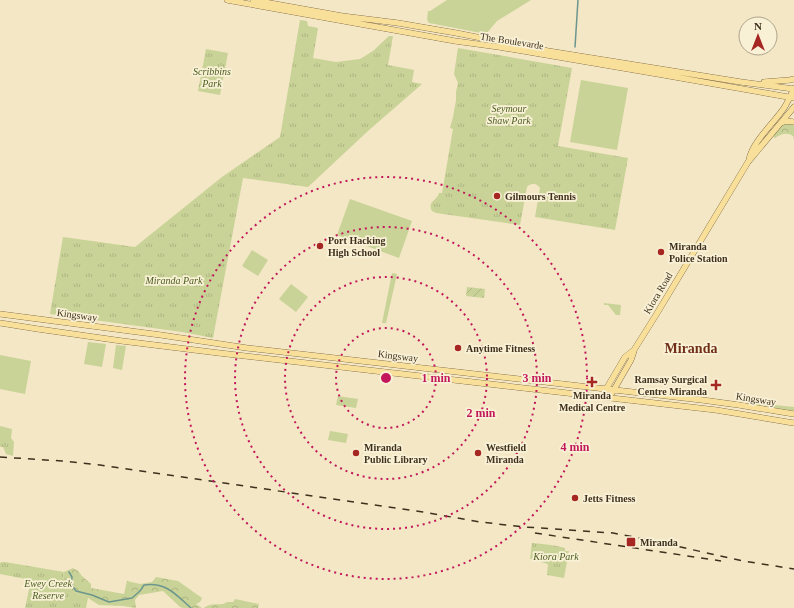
<svg xmlns="http://www.w3.org/2000/svg" width="794" height="608" viewBox="0 0 794 608" font-family="Georgia,serif">
  <style>
    .grass { fill: #c9d397 }
    .forest { fill: url(#forest-crowns) }
    .park { fill: url(#park-tufts) }
    .garden { fill: url(#garden-furrows) }
    .lines { fill: none; stroke-linecap: round; stroke-linejoin: round }
    .stream { stroke: #6c968d; stroke-width: 1.5 }
    .major-casing { stroke: #5e462d; stroke-width: 6 }
    .major { stroke: #f9e09a; stroke-width: 5.5 }
    .rail { stroke: #3f301e; stroke-width: 1.5; stroke-dasharray: 7 7; stroke-linecap: butt }
    .ring { fill: none; stroke: #c2185b; stroke-width: 2; stroke-dasharray: 2 4 }
    .poi-dot { fill: #a62721; stroke: #f9f1d6; stroke-width: 1.5 }
    .labels { text-anchor: middle; dominant-baseline: central; stroke-width: 3.5; stroke-linejoin: round; paint-order: stroke }
    .street-label { font-size: 10px; fill: #3f301e; stroke: #f9f1d6 }
    .park-label { font-size: 10px; font-style: italic; fill: #4c5e22; stroke: #f9f1d6 }
    .poi-label { font-size: 10px; font-weight: bold; fill: #3f301e; stroke: #f9f1d6; text-anchor: start }
    .district-label { font-size: 14px; font-weight: bold; fill: #712f18; stroke: #f9f1d6 }
    .centre { fill: #c2185b; stroke: #f9f1d6; stroke-width: 2 }
    .ring-label { font-size: 12px; text-anchor: middle; font-weight: bold; fill: #c2185b; stroke: #f9f1d6; stroke-width: 3.5; stroke-linejoin: round; paint-order: stroke }
  </style>
  <defs>
    <pattern id="forest-crowns" width="20" height="18" patternUnits="userSpaceOnUse"><rect width="20" height="18" fill="#c9d397"/><path d="M2 6a3 3 0 1 1 6 0M12 15a3 3 0 1 1 6 0" fill="none" stroke="#aeb582"/></pattern>
    <pattern id="park-tufts" width="24" height="20" patternUnits="userSpaceOnUse"><rect width="24" height="20" fill="#c9d397"/><path d="M3 7l-1-3M5 7V3M7 7l1-3M15 17l-1-3M17 17v-4M19 17l1-3" fill="none" stroke="#aeb582"/></pattern>
    <pattern id="garden-furrows" width="10" height="10" patternUnits="userSpaceOnUse"><rect width="10" height="10" fill="#c9d397"/><path d="M-1 1l2-2M0 10L10 0M9 11l2-2" fill="none" stroke="#aeb582"/></pattern>
  </defs>
  <rect width="100%" height="100%" fill="#f3e7c5"/>
  <path class="grass" d="M447,0H531L497,21L486,34L429,23L427,20L428,11H430Z
    M581,80L628,88L617,150L570,142Z
    M350,199L412,221L399,258L337,235Z
    M252,250L268,260L258,276L242,266Z
    M392,273L397,274L386,323H382Z
    M291,284L308,297L296,312L279,299Z
    M604,303L621,305L620,315H616L608,305H604Z
    M88,342L106,344L102,367L84,364Z
    M116,345L126,346L122,370L113,368Z
    M0,355L31,361L25,394L0,389Z
    M338,396L358,399L356,408L336,405Z
    M744,402L794,407V411L756,405Z
    M330,431L348,434L346,443L328,440Z"/>
  <path class="forest" d="M787,123L794,125V139L793,136C787,132 781,134 775,138L773,136L783,124Z
    M73,568L78,571L82,576L91,584V588L124,594L127,581L140,584L152,582L156,577L178,581L202,598L200,602L196,604L202,608H183L180,607L163,591L139,595L135,600L136,608L123,606L99,605L88,598L73,592L63,578L64,572Z
    M235,599L259,604L258,608H204C213,601 221,607 227,602H233Z"/>
  <path class="park" d="M300,20L307,21L308,26L318,28L313,58L336,62L360,59L373,51L389,36H393L388,65L414,70L412,82L422,84L368,131L308,187L243,178L213,338L182,332L50,314L63,237L135,247L222,177L280,137Z
    M458,48L572,68L558,146L628,158L615,230L535,217L540,188C537,183 531,182 527,187L520,225L436,213L432,211C427,201 437,201 439,193H442L453,129L450,128L453,117L456,100V92L458,83L454,74Z
    M206,49L228,53L220,95L198,91Z
    M0,426L12,429L11,438L14,442L13,456L6,454L3,447H0Z
    M532,543C543,544 554,545 565,548V551H569L564,578L547,575L548,564L530,559Z
    M2,562H5L64,572L63,578L73,592L88,598L86,608H25L31,580L0,574V563Z"/>
  <path class="garden" d="M467,287L485,289L484,298L466,296Z"/>
  <g class="lines">
    <path class="stream" d="M575,47L578,0
      M69,572L72,577L71,584L76,591L92,595L109,602L132,598L140,591L144,585C167,582 176,595 191,608"/>
    <defs>
      <path id="major" d="M227,0L455,41L499,47L658,74L794,98
        M253,0L342,16L398,23L456,33L548,51L741,82L794,89
        M764,82L790,80L794,79
        M781,123L786,121L794,122
        M749,160C752,142 774,123 784,108C788,102 791,95 794,88
        M0,314L161,335L247,348L702,400L739,405L794,414
        M0,323L38,329L122,341L219,353L716,410L794,423
        M605,391L625,357L634,350L656,315L748,162L794,107
        M612,393L631,360L634,351"/>
    </defs>
    <use href="#major" class="major-casing"/>
    <use href="#major" class="major"/>
    <path class="rail" d="M0,457L62,461L100,465L423,512L480,522L525,527L613,533L649,540L743,561L794,569
      M535,533L721,561"/>
  </g>
  <g class="ring">
    <circle cx="386" cy="378" r="50"/>
    <circle cx="386" cy="378" r="101"/>
    <circle cx="386" cy="378" r="151"/>
    <circle cx="386" cy="378" r="201"/>
  </g>
  <g class="poi-dot">
    <circle cx="497" cy="196" r="4"/>
    <circle cx="320" cy="246" r="4"/>
    <circle cx="661" cy="252" r="4"/>
    <circle cx="458" cy="348" r="4"/>
    <path d="M590 376h4v4h4v4h-4v4h-4v-4h-4v-4h4z"/>
    <path d="M714 379h4v4h4v4h-4v4h-4v-4h-4v-4h4z"/>
    <circle cx="356" cy="453" r="4"/>
    <circle cx="478" cy="453" r="4"/>
    <circle cx="575" cy="498" r="4"/>
    <rect x="626" y="537" width="10" height="10" rx="2"/>
  </g>
  <g class="labels">
    <g class="street-label">
      <text transform="translate(512 41) rotate(9)">The Boulevarde</text>
      <text transform="translate(658 293) rotate(-59)">Kiora Road</text>
      <text transform="translate(77 315) rotate(8)">Kingsway</text>
      <text transform="translate(398 356) rotate(7)">Kingsway</text>
      <text transform="translate(756 399) rotate(9)">Kingsway</text>
    </g>
    <g class="park-label">
      <text x="212" y="71">Scribbins<tspan x="212" dy="12">Park</tspan></text>
      <text x="509" y="108">Seymour<tspan x="509" dy="12">Shaw Park</tspan></text>
      <text x="174" y="280">Miranda Park</text>
      <text x="556" y="556">Kiora Park</text>
      <text x="48" y="583">Ewey Creek<tspan x="48" dy="12">Reserve</tspan></text>
    </g>
    <g class="poi-label">
      <text x="505" y="196">Gilmours Tennis</text>
      <text x="328" y="240">Port Hacking<tspan x="328" dy="12">High School</tspan></text>
      <text x="669" y="246">Miranda<tspan x="669" dy="12">Police Station</tspan></text>
      <text x="466" y="348">Anytime Fitness</text>
      <text x="707" y="379" text-anchor="end">Ramsay Surgical<tspan x="707" dy="12">Centre Miranda</tspan></text>
      <text x="592" y="395" text-anchor="middle">Miranda<tspan x="592" dy="12">Medical Centre</tspan></text>
      <text x="364" y="447">Miranda<tspan x="364" dy="12">Public Library</tspan></text>
      <text x="486" y="447">Westfield<tspan x="486" dy="12">Miranda</tspan></text>
      <text x="583" y="498">Jetts Fitness</text>
      <text x="640" y="542">Miranda</text>
    </g>
    <g class="district-label">
      <text x="691" y="348">Miranda</text>
    </g>
  </g>
  <circle cx="386" cy="378" r="6" class="centre"/>
  <g class="ring-label">
    <text x="436" y="382">1 min</text>
    <text x="537" y="382">3 min</text>
    <text x="481" y="417">2 min</text>
    <text x="575" y="451">4 min</text>
  </g>
  <g transform="translate(758 36)"><circle r="19" fill="#f9f1d6" stroke="#afa48c"/>
  <path d="M0-3L7 15L0 10L-7 15Z" fill="#a62721"/>
  <text y="-6" font-size="11" font-weight="bold" text-anchor="middle" fill="#3f301e">N</text>
  </g>
</svg>
